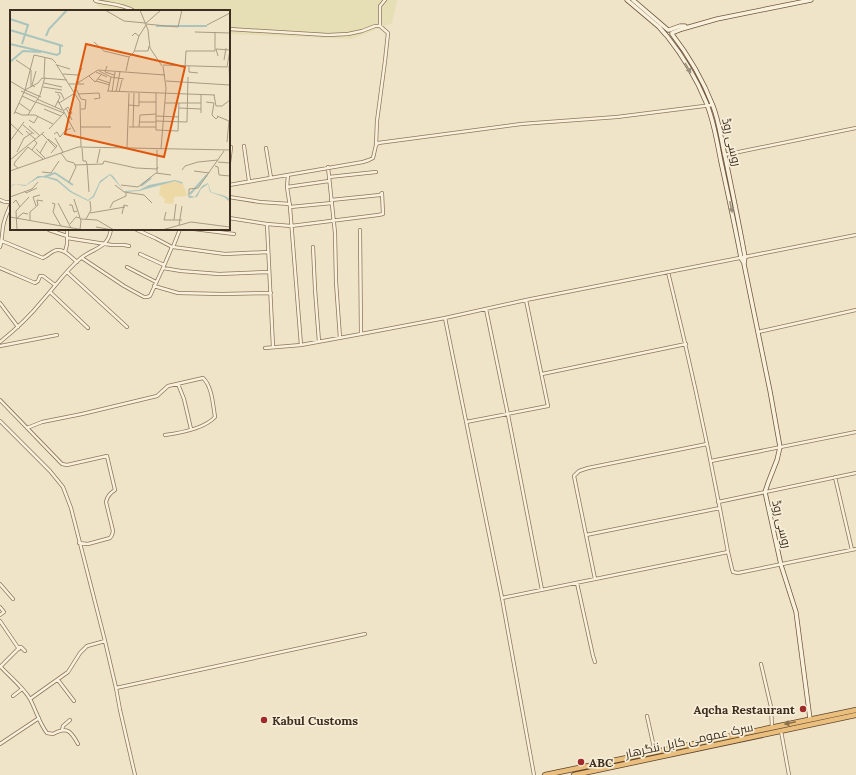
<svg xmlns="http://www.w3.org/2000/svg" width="856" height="775" viewBox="0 0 856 775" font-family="Lora,Cairo,serif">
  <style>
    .farmland { fill: #e6deb5 }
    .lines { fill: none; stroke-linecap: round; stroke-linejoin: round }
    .minor-casing { stroke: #8d765c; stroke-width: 4 }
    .secondary-casing { stroke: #6f573f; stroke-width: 5 }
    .trunk-casing { stroke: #5b4430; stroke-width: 6 }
    .minor { stroke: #faf1dc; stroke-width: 2.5 }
    .secondary { stroke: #faf1dc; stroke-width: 3.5 }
    .trunk { stroke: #eabe7c; stroke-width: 4.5 }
    .oneway { fill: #9c907e }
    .oneway2 { fill: #8b6f49 }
    .poi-dot { fill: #9e2a2b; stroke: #f7eed8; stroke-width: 1.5 }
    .labels { text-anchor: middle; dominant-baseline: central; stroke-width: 3.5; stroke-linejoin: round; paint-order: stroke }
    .street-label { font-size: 12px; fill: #3d2e20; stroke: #f7eed8 }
    .poi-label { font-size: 12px; font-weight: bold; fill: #3d2e20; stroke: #f7eed8; text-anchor: start }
    .inset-river { fill: none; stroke: #a9c4bc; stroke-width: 2 }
    .inset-road { fill: none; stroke: #a89b85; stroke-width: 1 }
    .view { fill: #df570d; fill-opacity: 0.15; stroke: #df570d; stroke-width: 2 }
    .inset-edge { fill: none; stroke: #3d2e20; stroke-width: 2 }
  </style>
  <rect width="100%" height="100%" fill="#f0e4c8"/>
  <path class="farmland" d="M93,0H397L392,23L352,39L229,34V11H127L99,7Z"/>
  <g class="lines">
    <defs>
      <path id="minor" d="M95,0L96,1C108,4 123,4 134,11
        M380,26V6L385,0
        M229,29L328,35L348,34L362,31L375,26H380L388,33L385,61L377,121L376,145L373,158L369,160L363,162L229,185
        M376,145L378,143L521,124L617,117L712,105
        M244,146L249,181
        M266,148L271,178
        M724,155L856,128
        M229,163L231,147
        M328,167L335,233L336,282L340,338
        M288,175L287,187L290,207L301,345
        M329,177L376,172
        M287,187L329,181
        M229,197L260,202L290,204
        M0,200L5,202H11
        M290,207L332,203
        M229,218L267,224L291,226L378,215L383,214L382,193L380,195L331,200
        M267,224L273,347
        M135,229L155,238L172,247
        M194,229L234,234
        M49,230L67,236
        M360,230L361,334
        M67,238L112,245H124L129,246
        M2,241L43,258C47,256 50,253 54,251C63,247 71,257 77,262
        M0,247C2,240 2,234 3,227C4,219 8,211 11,204
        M173,247L225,254L268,252
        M313,247L315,289L319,342
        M65,252L67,244V229
        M140,254L164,265
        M82,258L124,286L144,297H147L150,296L163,268L172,247H173L180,229
        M127,267L156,282
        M0,268L35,283L38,281L40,276H43L55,285
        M163,268L181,271L219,274L269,272
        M67,272L127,327
        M668,272C691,365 711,458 728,552L732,569L733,572L738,573L856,549
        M154,286L178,293L222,294L271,293
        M50,292L88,328
        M0,303L18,327
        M486,309L508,415L542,590
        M445,318L502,598L534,775
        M758,332L856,310
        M0,342C15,330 30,316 42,301C55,287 66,270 81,258C95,247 108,249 111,229
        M0,346L57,335
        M265,348L301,345L361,334L445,318L526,300L856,235
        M542,374L686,344
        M178,384L184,399L191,429
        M0,400L62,464L67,465L107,456L115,490C110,493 107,497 106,502L113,531L112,535L110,538L88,544L79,543
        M0,421L50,471L63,487L71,508L105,641L116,688L120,710L135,775
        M466,422L548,406L526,300
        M27,428L42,422L82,414L157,396L168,386L203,378C212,386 213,405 215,417C205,428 180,433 165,435
        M711,461L856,432
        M835,477L852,550
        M718,502L856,473
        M586,535L720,508
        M595,579L574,476L579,471L588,468L707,444
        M577,583L593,656L595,662
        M0,584L13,599
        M502,598L728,552
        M0,607L4,612L0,615
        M0,621L19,649
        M761,664L771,707L772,727
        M0,666C9,676 24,688 30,699C36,710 39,723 47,733L53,734C67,726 71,731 78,744
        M0,667L20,647H21L25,651
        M58,680L74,701
        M116,688L365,634
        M13,696L22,689
        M30,699L68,672L80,653L87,646L105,641
        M647,716L655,752
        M62,730L63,726L70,720
        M781,731L789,775
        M0,744L39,718"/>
      <path id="secondary" d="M627,0L659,27L666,35
        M633,0L668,30
        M669,30L680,26H685
        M672,33L682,29L717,19L811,0
        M672,34C689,56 703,80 713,106C719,121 721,139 725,156C732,190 739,223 745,257L744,264L770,391L780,447L777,460L768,483L765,492L781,565L796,612L810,719
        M667,36C682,55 697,80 706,102C714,121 717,142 721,162C728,194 735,226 741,258L744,263"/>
      <path id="trunk" d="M545,775L856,710
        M574,775L856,715"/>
    </defs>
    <use href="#minor" class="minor-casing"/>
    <use href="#secondary" class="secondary-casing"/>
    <use href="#trunk" class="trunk-casing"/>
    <use href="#minor" class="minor"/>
    <use href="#secondary" class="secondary"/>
    <use href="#trunk" class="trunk"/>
  </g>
  <defs><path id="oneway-solid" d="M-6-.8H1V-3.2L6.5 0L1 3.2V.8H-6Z"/></defs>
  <g class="oneway">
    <use href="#oneway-solid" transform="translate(688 68) rotate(60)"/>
    <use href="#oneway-solid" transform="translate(731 207) rotate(78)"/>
  </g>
  <use class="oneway2" href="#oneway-solid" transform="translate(790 723) rotate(168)"/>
  <g class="poi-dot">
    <circle cx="803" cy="709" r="4"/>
    <circle cx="264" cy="720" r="4"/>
    <circle cx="581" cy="762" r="4"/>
  </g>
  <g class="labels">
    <g class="street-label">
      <text transform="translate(732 142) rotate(77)">روسی روڈ</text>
      <text transform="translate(782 524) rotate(77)">روسی روڈ</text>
      <text transform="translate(689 740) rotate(-12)">سرک عمومی کابل ننگرهار</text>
    </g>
    <g class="poi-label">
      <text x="795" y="709" text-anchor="end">Aqcha Restaurant</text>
      <text x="272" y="720">Kabul Customs</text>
      <text x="589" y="762">ABC</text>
    </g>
  </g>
  <g transform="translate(10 10)">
    <rect width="220" height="220" fill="#f0e4c8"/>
    <path d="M165,171L173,174L177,186L164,187L163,194L154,193L155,189L149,184L151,174Z" fill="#ecd9a5"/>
    <path d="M100,164L103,166L114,181L129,180L139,175L165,170L172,172L178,185L185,187L192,176L198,173L201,182L215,186L220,189V192L214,187L200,182L198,174L191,179L187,187L179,188L173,174L165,171L129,181L115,182L100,165L90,173L84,187L78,191L60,182L47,171L34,167L28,168L15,176L4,174L0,179L3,174L16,175L28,166H35L47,169L61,181L78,190L83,186L90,171Z" fill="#a9c4bc"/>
    <path class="inset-river" d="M0,9L18,15L12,34M146,16H197M0,20L53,36M36,26L39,19L57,0M0,34L47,45L50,43V35M0,52L13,41L31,42M34,167L45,163L63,175M131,176L141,168M180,184L197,165"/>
    <path class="inset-road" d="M95,0L114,11L135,13M130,0L138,20L140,38L152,56M135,14L151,0M136,14L168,17L172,0M197,15L220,3M185,22L220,23M122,26L125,23L129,26L136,15M84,32L94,41L119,47L116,61M125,41H138L139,36M208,46L206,39L220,40M119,47L124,42L129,26M6,50L21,60V77M214,50L216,38M46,54L70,92L71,137M47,55L60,59M153,55L217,57L220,40M97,56L95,62L104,65M175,56L176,41H205V22M179,56V62L188,63M219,56L220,75M89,61L101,67L114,69M86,62L97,67M53,64L68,65L72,58M79,66L85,72L91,65M34,67L35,47M88,69L100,73M0,71L15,80M86,71L100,75M156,71L220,75M34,73L52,77M59,74H74M66,74L88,60L155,65M25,77L22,75L26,61M33,77L52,80M65,77L71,89L76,90L75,99H71M15,80L24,45L42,49L46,53M15,80L31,87M11,81L27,88M97,81L205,85M98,81L101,67M45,82L51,83L54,89M102,82L105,62M106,82L110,62M109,82L112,70M146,83V120L168,121L169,93M68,84L89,83L90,88L84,89M204,85L206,96H212L220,90M12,86L25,92M27,89L52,100M48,91L65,122M26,92L54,103M129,92H146M196,92L204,93L202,105L206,109L208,107M9,93L20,101M49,93L65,83M155,93H191M119,95L129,96V83M45,97L50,87L48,84M56,98L62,110M169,98L191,99M34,99L51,106M53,101L58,97L62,104M5,102L12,105H25L43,114M191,103V85M4,104L15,80L28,73L32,68L57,70M18,105L30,85L35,67M146,106L169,107M207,106L219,111L217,132M19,110L24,113L28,106M146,111L177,112L178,67M130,112H146M0,113L13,125M13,115L24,124M19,116L30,126M71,117H101M119,117H146M123,117L124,83M129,117L130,105L146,104M39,119L54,103M16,121L25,129M32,124L46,138M44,124L47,122L50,127L55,121L61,118M45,128L53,142M38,129L47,136L41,143M0,131L14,112M117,137L119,83M72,138L73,151H76L77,154M26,139L35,148M151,139L156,78L153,56M22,140L27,133L24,130M147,140V163M7,142L14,128L22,123M30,143L37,131M51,143L57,151L64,153L66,157L59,172M0,150L34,122M208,152L220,153M87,153L90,139M77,154L79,182M65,155L93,154L94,151L126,158L147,159L148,157M205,156L208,157L209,165L220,166M8,158L4,155L5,152L18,137L33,149M172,160L175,156L188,152L208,150M0,161L68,137L220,140M184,161L199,163M32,162L41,163L49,151M105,175L114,182L134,185L142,193M111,175L128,177L146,163L161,165M15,181L16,183L27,178M179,185V179L188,178L214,141M0,187L22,179L28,172M64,189L71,211L70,219M3,193L6,190L10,197M42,193L45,194L43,202L51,216M48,193L61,218M59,195H62L64,202L67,201M26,196L23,187L30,185M100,198L103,192L116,186V183M156,202L154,210H172M80,203L115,197M112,204L114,195L118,196M0,207L74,220M7,208L13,203L18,204M71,209L87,210L104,220M76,209L81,200L80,191M20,210V202L28,195L27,190L33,191M164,210L166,194M60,214L66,207L70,208M169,215L172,196M86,217L103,220M7,220L6,201L19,187M106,220H126M152,220L181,212L220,217"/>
    <path class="view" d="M76,34L175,57L154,147L55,124Z"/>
    <rect width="220" height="220" class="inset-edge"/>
  </g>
</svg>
